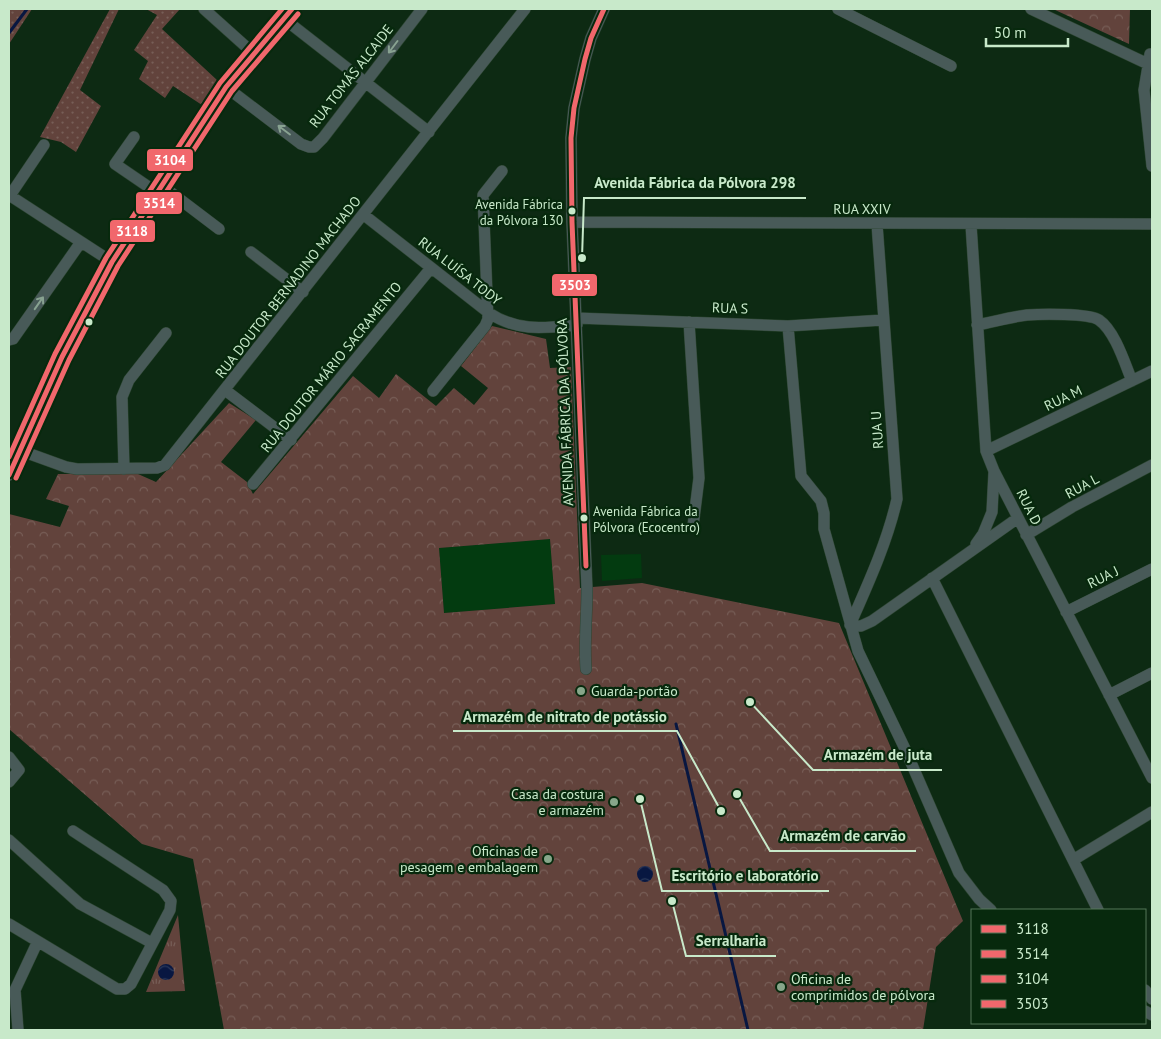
<svg xmlns="http://www.w3.org/2000/svg" width="1161" height="1039" viewBox="0 0 1161 1039" font-family="'PT Sans',sans-serif">
  <style>
    .built { fill: #033b10 }
    .grass { fill: url(#grass-dots) }
    .forest { fill: url(#forest-crowns); fill-rule: evenodd }
    .park { fill: url(#park-tufts) }
    .water { fill: url(#water-waves) }
    .lines { fill: none; stroke-linecap: round; stroke-linejoin: round }
    .stream { stroke: #081741; stroke-width: 3 }
    .minor-casing { stroke: #2d4632; stroke-width: 12 }
    .minor { stroke: #485a58; stroke-width: 11 }
    .bus-1-casing { stroke: #07290d; stroke-width: 9 }
    .bus-2-casing { stroke: #07290d; stroke-width: 9 }
    .bus-3-casing { stroke: #07290d; stroke-width: 9 }
    .bus-4-casing { stroke: #07290d; stroke-width: 9 }
    .bus-1 { stroke: #f1676c; stroke-width: 5 }
    .bus-2 { stroke: #f1676c; stroke-width: 5 }
    .bus-3 { stroke: #f1676c; stroke-width: 5 }
    .bus-4 { stroke: #f1676c; stroke-width: 5 }
    .oneway { stroke: #88a291 }
    .bus-dot { fill: #c8e9ca; stroke: #07290d; stroke-width: 2 }
    .poi-dot { fill: #87a68a; stroke: #07290d; stroke-width: 2 }
    .labels { text-anchor: middle; dominant-baseline: central; stroke-width: 4.5; stroke-linejoin: round; paint-order: stroke }
    .bus-label { font-size: 13px; fill: #c8e9ca; stroke: #07290d; text-anchor: end }
    .street-label { font-size: 14px; fill: #c8e9ca; stroke: #07290d }
    .poi-label { font-size: 14px; fill: #c8e9ca; stroke: #07290d; text-anchor: start }
    .leader { fill: none; stroke: #c8e9ca; stroke-width: 2 }
    .callout-dot { fill: #c8e9ca; stroke: #07290d; stroke-width: 2 }
    .callout-label { font-size: 15px; text-anchor: middle; font-weight: bold; fill: #c8e9ca; stroke: #07290d; stroke-width: 4.5; stroke-linejoin: round; paint-order: stroke }
    .line-badge { stroke: #07290d; stroke-width: 2 }
    .badge-label { font-size: 14px; text-anchor: middle; font-weight: bold; fill: #fff }
  </style>
  <defs>
    <pattern id="grass-dots" width="8" height="8" patternUnits="userSpaceOnUse" patternTransform="scale(1.25)"><rect width="8" height="8" fill="#62433c"/><path d="M2 2h.1M6 6h.1" fill="none" stroke="#775e57" stroke-width="1.8" stroke-linecap="round"/></pattern>
    <pattern id="forest-crowns" width="20" height="18" patternUnits="userSpaceOnUse" patternTransform="scale(1.25)"><rect width="20" height="18" fill="#62433c"/><path d="M2 6a3 3 0 1 1 6 0M12 15a3 3 0 1 1 6 0" fill="none" stroke="#775e57"/></pattern>
    <pattern id="park-tufts" width="24" height="20" patternUnits="userSpaceOnUse" patternTransform="scale(1.25)"><rect width="24" height="20" fill="#62433c"/><path d="M3 7l-1-3M5 7V3M7 7l1-3M15 17l-1-3M17 17v-4M19 17l1-3" fill="none" stroke="#775e57"/></pattern>
    <pattern id="water-waves" width="16" height="10" patternUnits="userSpaceOnUse" patternTransform="scale(1.25)"><rect width="16" height="10" fill="#081741"/><path d="M0 5q4-4 8 0t8 0" fill="none" stroke="#2a395b"/></pattern>
  </defs>
  <rect width="100%" height="100%" fill="#0d2a13"/>
  <path class="built" d="M550,539L555,604L444,613L439,548Z
    M641,554L642,578L602,581L601,555Z"/>
  <path class="grass" d="M9,9H32L9,44Z
    M110,9H119L80,90L101,106L76,152L61,142L40,137Z
    M146,9H180L162,29L217,80L202,105L173,86L165,98L139,79L148,61L134,50L157,15Z"/>
  <path class="forest" d="M1053,9H1130L1129,44Z
    M492,326L546,339L550,368L571,367L580,588L642,583L839,623L963,921L936,947L923,1030H224L193,859L142,844L9,729V514L60,527L69,506L46,499L58,474H138L156,482L229,403L256,420L221,462L247,482L253,494L353,376L379,398L396,374L436,406L454,388L474,405L488,388L461,366ZM550,539L555,604L444,613L439,548Z"/>
  <path class="park" d="M178,915L185,991L146,992Z"/>
  <path class="water" d="M637 874a8 8 0 1 1 16 0a8 8 0 1 1-16 0Z
    M158 972a8 8 0 1 1 16 0a8 8 0 1 1-16 0Z"/>
  <g class="lines">
    <path class="stream" d="M9,33L27,9
      M676,724L748,1030"/>
    <defs>
      <path id="minor" d="M204,9L253,53
        M838,9L951,66
        M1031,9L1148,64
        M283,18L429,132
        M1150,54L1144,90L1152,166
        M226,87L301,144L309,147H314L323,138L422,9
        M134,137L115,164L156,192
        M161,185L219,229
        M9,195L112,262
        M9,197L44,145
        M364,215L489,313C518,332 544,328 577,325
        M572,222L1152,224
        M971,225L986,451L994,471L1152,778
        M251,252L303,292
        M576,318L788,326L883,320
        M689,322L699,478L693,526
        M977,325C993,322 1010,317 1027,315C1040,314 1089,313 1099,320C1115,331 1125,364 1132,381
        M788,326L801,476L821,501L824,513V529L858,651L906,751L959,873L979,899L991,910
        M9,340L13,339L81,242
        M225,390L291,440
        M433,391L485,326L488,319L483,195L502,171
        M19,450L66,467L77,469L157,468L165,465L525,9
        M986,451L1152,371
        M124,469L122,397L129,380L166,333
        M9,475L62,357L112,262L226,87L292,9
        M253,484L431,268
        M1026,535L1072,507L1152,465
        M976,544L983,534L992,512L994,472
        M932,578L1098,910
        M1066,612L1152,569
        M850,625C868,584 887,543 897,499L877,224
        M850,625L861,626L872,621L1018,518
        M586,669C584,642 587,616 587,589L572,222L571,138L574,108L585,59L591,38L604,9
        M1109,695L1152,673
        M9,757L19,770L9,782
        M9,840L80,904L152,943
        M1073,860L1152,812
        M9,924L117,989H125L131,984L170,910L171,901L163,890L73,831
        M1145,990L1152,999
        M1145,1011L1152,1015
        M18,1030L15,990L37,943"/>
    </defs>
    <use href="#minor" class="minor-casing"/>
    <use href="#minor" class="minor"/>
    <defs>
      <path id="bus-1" d="M9,475L62,357L112,262L226,87L292,9"/>
      <path id="bus-2" d="M16,478L69,360L118,266L232,91L298,14"/>
      <path id="bus-3" d="M9,457L55,354L106,258L220,83L282,9"/>
      <path id="bus-4" d="M586,566L572,222L571,138L574,108L585,59L591,38L604,9"/>
    </defs>
    <use href="#bus-1" class="bus-1-casing"/>
    <use href="#bus-2" class="bus-2-casing"/>
    <use href="#bus-3" class="bus-3-casing"/>
    <use href="#bus-4" class="bus-4-casing"/>
    <use href="#bus-1" class="bus-1"/>
    <use href="#bus-2" class="bus-2"/>
    <use href="#bus-3" class="bus-3"/>
    <use href="#bus-4" class="bus-4"/>
  </g>
  <defs><path id="oneway-shaft" d="M-6 0H5M1.5-3L5.5 0L1.5 3" fill="none" stroke-width="1.6" stroke-linecap="round" stroke-linejoin="round" transform="scale(1.25)"/></defs>
  <g class="oneway">
    <use href="#oneway-shaft" transform="translate(393 47) rotate(127)"/>
    <use href="#oneway-shaft" transform="translate(284 130) rotate(-143)"/>
    <use href="#oneway-shaft" transform="translate(39 303) rotate(-55)"/>
  </g>
  <g class="bus-dot">
    <circle cx="572" cy="211" r="4.5"/>
    <circle cx="89" cy="322" r="4.5"/>
    <circle cx="584" cy="518" r="4.5"/>
  </g>
  <g class="poi-dot">
    <circle cx="581" cy="691" r="5"/>
    <circle cx="614" cy="802" r="5"/>
    <circle cx="548" cy="859" r="5"/>
    <circle cx="781" cy="987" r="5"/>
  </g>
  <g class="labels">
    <g class="bus-label">
      <text x="563" y="204">Avenida Fábrica<tspan x="563" dy="16">da Pólvora 130</tspan></text>
      <text x="593" y="511" text-anchor="start">Avenida Fábrica da<tspan x="593" dy="16">Pólvora (Ecocentro)</tspan></text>
    </g>
    <g class="street-label">
      <text transform="translate(351 76) rotate(-52)">RUA TOMÁS ALCAIDE</text>
      <text x="862" y="209">RUA XXIV</text>
      <text transform="translate(460 271) rotate(38)">RUA LUÍSA TODY</text>
      <text transform="translate(288 287) rotate(-52)">RUA DOUTOR BERNADINO MACHADO</text>
      <text transform="translate(730 308) rotate(2)">RUA S</text>
      <text transform="translate(331 367) rotate(-51)">RUA DOUTOR MÁRIO SACRAMENTO</text>
      <text transform="translate(1063 398) rotate(-26)">RUA M</text>
      <text transform="translate(565 412) rotate(-92)">AVENIDA FÁBRICA DA PÓLVORA</text>
      <text transform="translate(877 430) rotate(-94)">RUA U</text>
      <text transform="translate(1082 486) rotate(-28)">RUA L</text>
      <text transform="translate(1029 507) rotate(63)">RUA D</text>
      <text transform="translate(1103 577) rotate(-26)">RUA J</text>
    </g>
    <g class="poi-label">
      <text x="591" y="691">Guarda-portão</text>
      <text x="604" y="794" text-anchor="end">Casa da costura<tspan x="604" dy="16">e armazém</tspan></text>
      <text x="538" y="851" text-anchor="end">Oficinas de<tspan x="538" dy="16">pesagem e embalagem</tspan></text>
      <text x="791" y="979">Oficina de<tspan x="791" dy="16">comprimidos de pólvora</tspan></text>
    </g>
  </g>
  <path class="leader" d="M582 258L584 198H806M721 811L677 731H453M750 702L813 770H942M737 794L770 851H916M640 799L662 891H829M672 901L686 956H776"/>
  <g class="callout-dot">
    <circle cx="582" cy="258" r="5"/>
    <circle cx="721" cy="811" r="5"/>
    <circle cx="750" cy="702" r="5"/>
    <circle cx="737" cy="794" r="5"/>
    <circle cx="640" cy="799" r="5"/>
    <circle cx="672" cy="901" r="5"/>
  </g>
  <g class="callout-label">
    <text x="695" y="188">Avenida Fábrica da Pólvora 298</text>
    <text x="565" y="722">Armazém de nitrato de potássio</text>
    <text x="878" y="760">Armazém de juta</text>
    <text x="843" y="841">Armazém de carvão</text>
    <text x="745" y="881">Escritório e laboratório</text>
    <text x="731" y="946">Serralharia</text>
  </g>
  <g class="line-badge">
    <rect x="146" y="148" width="48" height="24" rx="5" fill="#f1676c"/>
    <rect x="135" y="191" width="48" height="24" rx="5" fill="#f1676c"/>
    <rect x="109" y="219" width="47" height="24" rx="5" fill="#f1676c"/>
    <rect x="551" y="273" width="47" height="24" rx="5" fill="#f1676c"/>
  </g>
  <g class="badge-label">
    <text x="170" y="165">3104</text>
    <text x="159" y="208">3514</text>
    <text x="132" y="236">3118</text>
    <text x="575" y="290">3503</text>
  </g>
  <rect width="1161" height="1039" fill="none" stroke="#c8e9ca" stroke-width="20"/>
  <rect x="971" y="909" width="175" height="115" fill="#07290d" stroke="#547659"/>
  <rect x="981" y="925" width="25" height="8" fill="#f1676c" stroke="#547659"/>
  <text x="1016" y="934" font-size="15" fill="#c8e9ca">3118</text>
  <rect x="981" y="950" width="25" height="8" fill="#f1676c" stroke="#547659"/>
  <text x="1016" y="959" font-size="15" fill="#c8e9ca">3514</text>
  <rect x="981" y="975" width="25" height="8" fill="#f1676c" stroke="#547659"/>
  <text x="1016" y="984" font-size="15" fill="#c8e9ca">3104</text>
  <rect x="981" y="1000" width="25" height="8" fill="#f1676c" stroke="#547659"/>
  <text x="1016" y="1009" font-size="15" fill="#c8e9ca">3503</text>
  <path d="M986 38v8h82v-8" fill="none" stroke="#c8e9ca" stroke-width="2.5"/>
  <text x="994" y="38" font-size="15" fill="#c8e9ca" stroke="#07290d" stroke-width="4" paint-order="stroke">50 m</text>
</svg>
